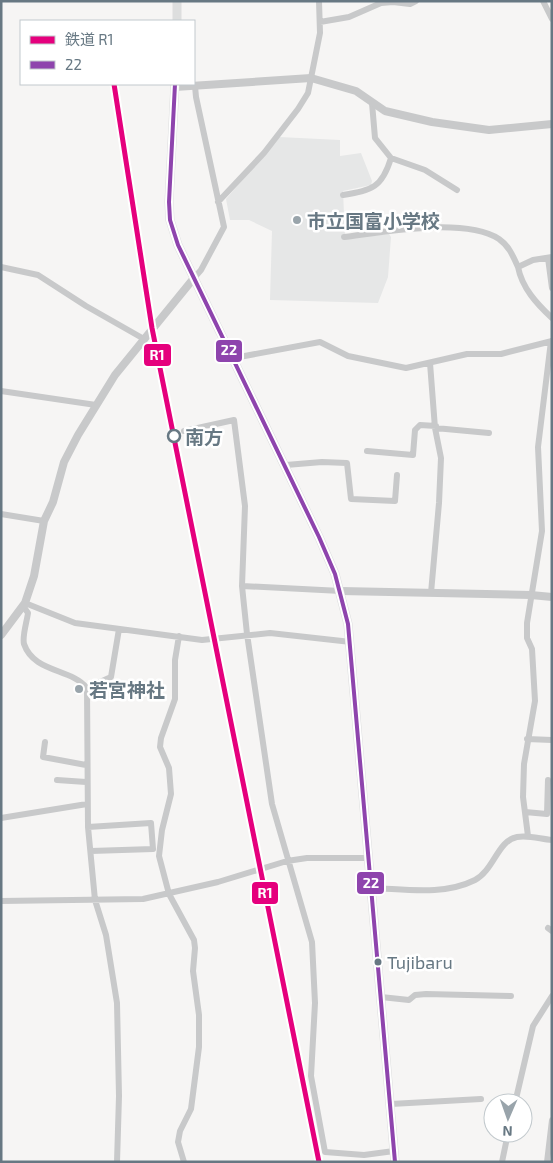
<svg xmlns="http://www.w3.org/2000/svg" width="553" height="1163" viewBox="0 0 553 1163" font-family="'Exo 2','Noto Sans JP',sans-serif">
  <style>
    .built { fill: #e6e7e7 }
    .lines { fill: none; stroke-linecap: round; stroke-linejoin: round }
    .minor { stroke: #c8c9ca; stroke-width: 6 }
    .tertiary { stroke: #c8c9ca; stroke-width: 8 }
    .secondary { stroke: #dddede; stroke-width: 9 }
    .bus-1-casing { stroke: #fff; stroke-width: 8 }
    .bus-1 { stroke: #8e44ad; stroke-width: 4 }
    .rail-1-casing { stroke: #fff; stroke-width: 9 }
    .rail-1 { stroke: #e5007d; stroke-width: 5 }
    .poi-dot { fill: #99a4ab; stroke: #fff; stroke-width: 2 }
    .stop-dot { fill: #fff; stroke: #677883; stroke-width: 2.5 }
    .bus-dot { fill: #677883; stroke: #fff; stroke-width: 2 }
    .labels { text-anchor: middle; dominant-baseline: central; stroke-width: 5; stroke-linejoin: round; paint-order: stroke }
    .bus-label { font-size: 18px; fill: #677883; stroke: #fff; text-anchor: start }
    .poi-label { font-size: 19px; font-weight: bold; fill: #677883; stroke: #fff; text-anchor: start }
    .stop-label { font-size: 19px; font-weight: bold; fill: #677883; stroke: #fff; text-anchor: start }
    .line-badge { stroke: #fff; stroke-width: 2 }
    .badge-label { font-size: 14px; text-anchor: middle; font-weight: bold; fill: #fff }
  </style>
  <rect width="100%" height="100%" fill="#f6f5f4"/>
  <path class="built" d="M279,137L340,140V156L361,153L372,181L371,185L343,191L345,238L389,234L391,237L388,277L378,303L270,300L272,231L249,220H230L226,199Z"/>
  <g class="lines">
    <path class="minor" d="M543,1L552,19
      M320,22L349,17L381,3L393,2L410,4L416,1
      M372,103L375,138L391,158L425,170L457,190
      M343,195C372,190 382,188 391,158
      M218,202L264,153L298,109L308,93L320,33L319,1
      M344,237C384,232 464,217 499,239C509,246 513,256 518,267
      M552,257L533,260L518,267C522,288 537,304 552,318
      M548,258L552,288
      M1,267L38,275L86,306L144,339
      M194,278L201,270L224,227L196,97L195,86
      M234,358L320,342L348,356L406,368L467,354H501L552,341
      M430,363L435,428L441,458L439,503L431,593
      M1,391L96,405
      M435,428L489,433
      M184,431L234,420L245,506L242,586L247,634L272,804L312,942L315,1003L311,1076L325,1152L364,1155L394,1151
      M367,451L413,455L415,430L420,425L436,426
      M286,465L322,462L347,463L351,499L395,501L397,475
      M1,514L44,521
      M242,586L341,591
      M25,603L75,623L202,640L270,633L351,642
      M23,606L28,613C27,621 22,636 24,644C34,673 71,668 87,688L88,827L95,900L106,935L117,1003L119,1096L117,1162
      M179,636L175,660V699L161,738L160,747L169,768L171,794L162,830L159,856L169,894L194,940L195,948L193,971L199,1015V1047L191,1109L180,1131L178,1142L184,1162
      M87,688L111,677L119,629
      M527,739L552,740
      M45,742L43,757L86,765
      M57,780L86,782
      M525,812L547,814L548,780
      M1,818L87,804
      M88,827L151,823L153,849L91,851
      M528,836L523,797L524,764L535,701L532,649L527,638V623L542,531L538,447L551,341
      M371,888C405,889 443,896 475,880C494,870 498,840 517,837C529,835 540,839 552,840
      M1,901L143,899L218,882L287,861L307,858H369
      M548,928L552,931
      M381,997L409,1000L415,995L426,994L511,996
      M515,1103L533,1026L552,996
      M391,1104L481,1099
      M502,1162L508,1133
      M547,1162L552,1120"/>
    <path class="tertiary" d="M175,87L311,78L356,91L385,111L432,122L489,130L552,124
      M341,591L531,595L552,597
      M1,635L25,603L34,576L44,521L53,502L64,462L78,435L115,375L194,278"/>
    <path class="secondary" d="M177,1V21
      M175,84L169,202L170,220L178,245L319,537L335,574L348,624L395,1162"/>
    <defs>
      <path id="bus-1" d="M175,84L169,202L170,220L178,245L319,537L335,574L348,624L395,1162"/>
    </defs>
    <use href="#bus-1" class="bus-1-casing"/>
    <use href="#bus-1" class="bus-1"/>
    <defs>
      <path id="rail-1" d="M114,84L152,328L319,1162"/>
    </defs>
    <use href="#rail-1" class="rail-1-casing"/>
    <use href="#rail-1" class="rail-1"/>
  </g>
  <g class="poi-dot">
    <circle cx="297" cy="220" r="5"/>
    <circle cx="79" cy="689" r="5"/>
  </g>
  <circle class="stop-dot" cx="174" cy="436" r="6"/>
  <circle class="bus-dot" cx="378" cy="962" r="4.5"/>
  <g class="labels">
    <g class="bus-label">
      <text x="387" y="962">Tujibaru</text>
    </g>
    <g class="poi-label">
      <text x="307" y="220">市立国富小学校</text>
      <text x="89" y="689">若宮神社</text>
    </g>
    <g class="stop-label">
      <text x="185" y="436">南方</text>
    </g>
  </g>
  <g class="line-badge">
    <rect x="215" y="339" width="28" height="24" rx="5" fill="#8e44ad"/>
    <rect x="143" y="343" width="29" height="24" rx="5" fill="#e5007d"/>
    <rect x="356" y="871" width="29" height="24" rx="5" fill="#8e44ad"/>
    <rect x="251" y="881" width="28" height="24" rx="5" fill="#e5007d"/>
  </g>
  <g class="badge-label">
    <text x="229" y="355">22</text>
    <text x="157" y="360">R1</text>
    <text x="371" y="888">22</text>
    <text x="265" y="898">R1</text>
  </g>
  <rect width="553" height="1163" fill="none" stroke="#677883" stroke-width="5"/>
  <rect x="20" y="20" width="175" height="65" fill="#ffffff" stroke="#c2c9cd"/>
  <rect x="30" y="36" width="25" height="8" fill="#e5007d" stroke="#c2c9cd"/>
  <text x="65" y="45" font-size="15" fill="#677883">鉄道 R1</text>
  <rect x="30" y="61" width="25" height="8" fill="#8e44ad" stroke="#c2c9cd"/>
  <text x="65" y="70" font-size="15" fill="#677883">22</text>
  <g transform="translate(508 1118) rotate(182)"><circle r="24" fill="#ffffff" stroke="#c2c9cd"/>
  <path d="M0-4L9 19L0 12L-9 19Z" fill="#99a4ab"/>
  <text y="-8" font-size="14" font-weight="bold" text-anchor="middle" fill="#677883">N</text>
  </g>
</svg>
